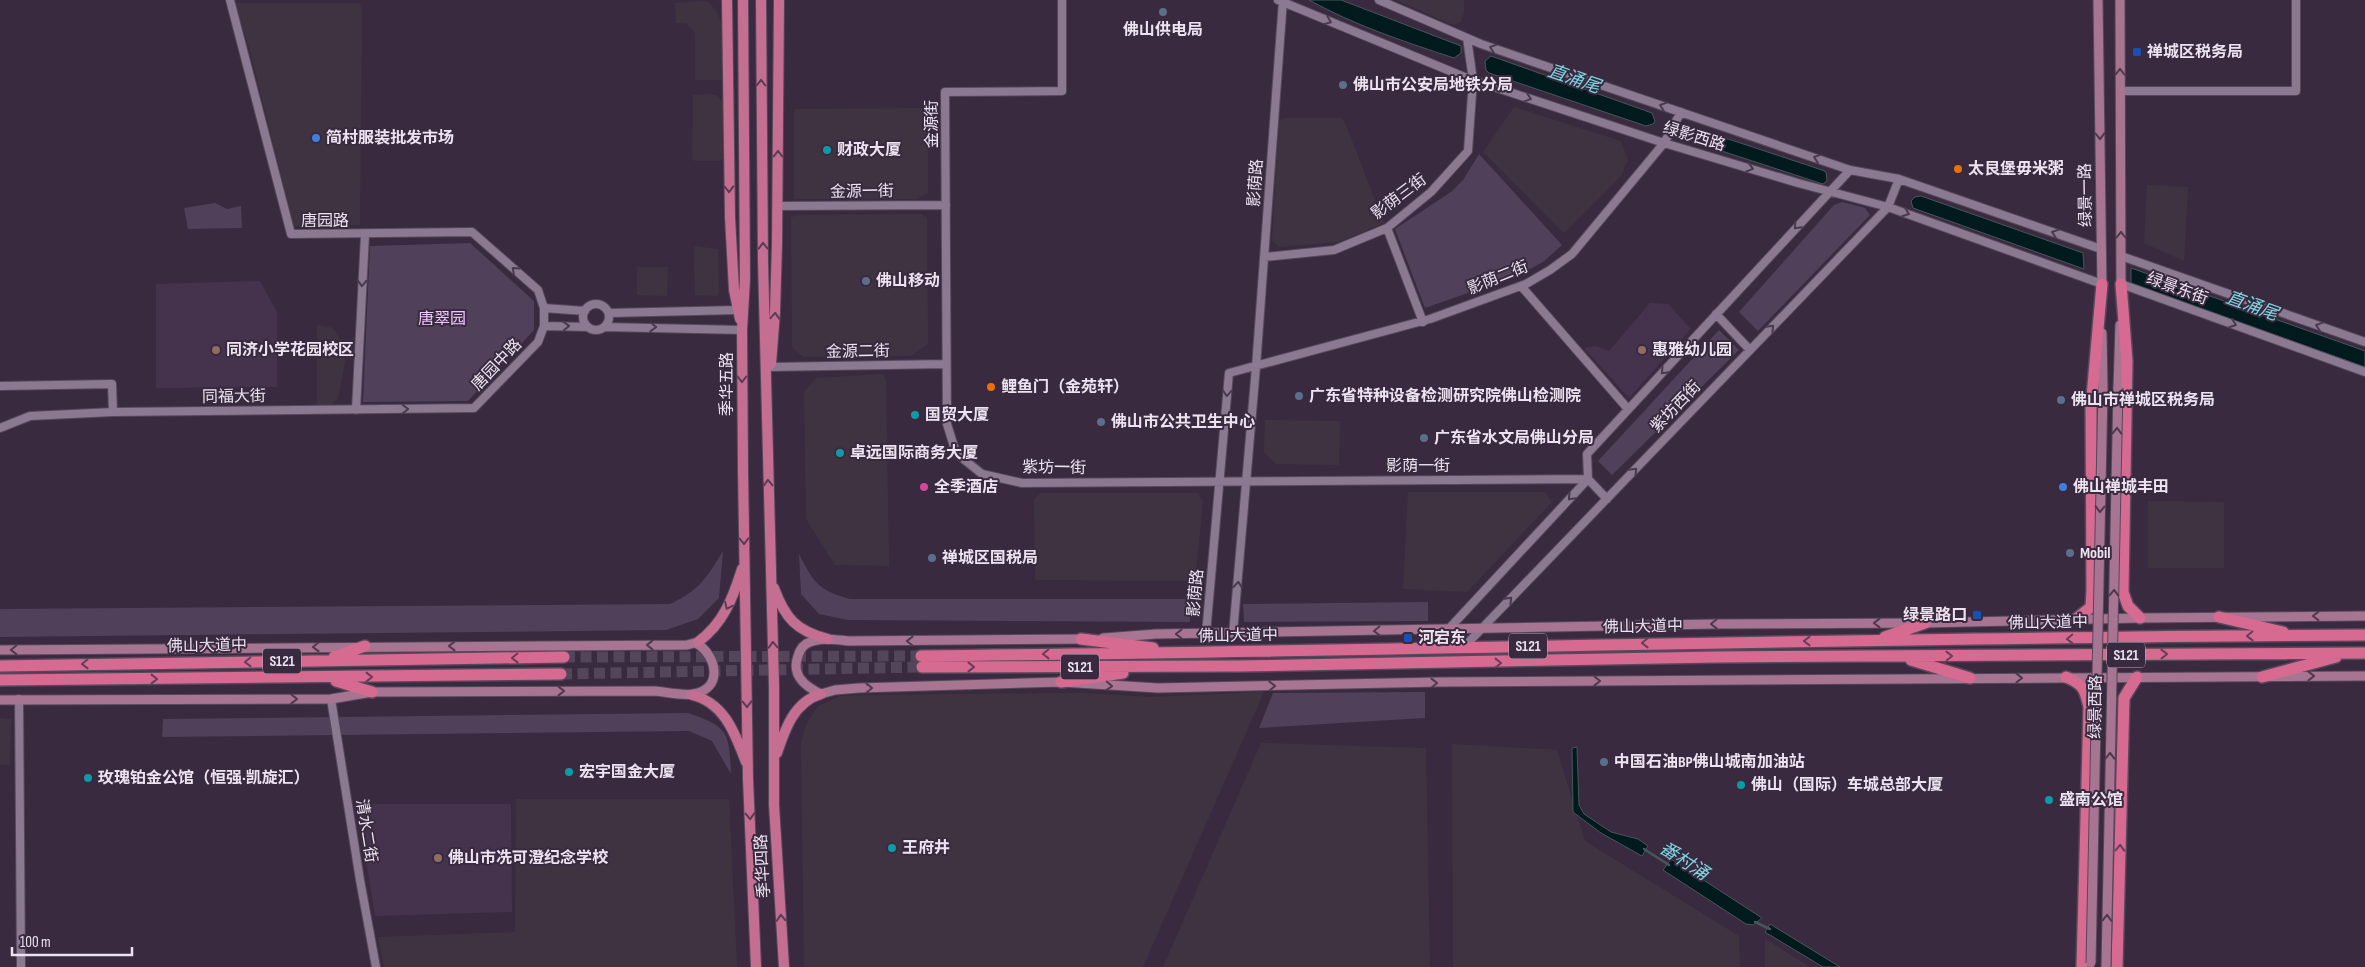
<svg xmlns="http://www.w3.org/2000/svg" width="2365" height="967" viewBox="0 0 2365 967" font-family="'Sofia Sans Condensed','Noto Sans SC',sans-serif">
  <style>
    .commercial { fill: #403341 }
    .built { fill: #45324d }
    .green { fill: #514059 }
    .water { fill: #001a1d; stroke: #47565c }
    .lines { fill: none; stroke-linecap: round; stroke-linejoin: round }
    .stream { stroke: #47565c; stroke-width: 2.5 }
    .trunk-tunnel { stroke: #54465a; stroke-width: 11; stroke-dasharray: 11 5.5; stroke-linecap: butt }
    .tertiary-casing { stroke: #55485a; stroke-width: 10 }
    .secondary-casing { stroke: #55485a; stroke-width: 11 }
    .primary-casing { stroke: #55485a; stroke-width: 12 }
    .trunk-casing { stroke: #55485a; stroke-width: 14 }
    .tertiary { stroke: #8a7991; stroke-width: 8 }
    .secondary { stroke: #a77491; stroke-width: 9 }
    .primary { stroke: #c46e91; stroke-width: 10 }
    .trunk { stroke: #d76a91; stroke-width: 11 }
    .secondary-bridge-casing { stroke: #55485a; stroke-width: 11; stroke-linecap: butt }
    .secondary-bridge { stroke: #a77491; stroke-width: 9 }
    .oneway { stroke: #493a4f }
    .oneway2 { stroke: #4f394f }
    .oneway3 { stroke: #5c3b54 }
    .oneway4 { stroke: #683d58 }
    .service-dot { fill: #5c6f8a; stroke: #392a3f; stroke-width: 2 }
    .transit-dot { fill: #1a4fb4; stroke: #392a3f; stroke-width: 2 }
    .shop-dot { fill: #3f7fe0; stroke: #392a3f; stroke-width: 2 }
    .culture-dot { fill: #0f9aa8; stroke: #392a3f; stroke-width: 2 }
    .food-dot { fill: #e8710a; stroke: #392a3f; stroke-width: 2 }
    .education-dot { fill: #8d6e63; stroke: #392a3f; stroke-width: 2 }
    .hotel-dot { fill: #d1479c; stroke: #392a3f; stroke-width: 2 }
    .labels { text-anchor: middle; dominant-baseline: central; stroke-width: 4; stroke-linejoin: round; paint-order: stroke }
    .shield { fill: #392a3f; stroke: #b6abbb; stroke-width: 1 }
    .shield-label { font-size: 15px; font-weight: bold; fill: #ece2f0 }
    .poi-label { font-size: 16px; font-weight: bold; fill: #ece2f0; stroke: #392a3f; text-anchor: start }
    .street-label { font-size: 16px; fill: #ece2f0; stroke: #392a3f }
    .park-label { font-size: 16px; fill: #eec6ff; stroke: #392a3f }
    .water-label { font-size: 18px; font-style: italic; fill: #7dd6e3; stroke: #392a3f }
  </style>
  <rect width="100%" height="100%" fill="#392a3f"/>
  <path class="commercial" d="M1396,0H1464V12L1461,22L1453,25Z
    M701,1L709,2L717,12L722,25V80H695V33L686,23H676L675,3Z
    M235,3H359L362,9L360,225L294,226L250,51Z
    M706,94L716,95L724,102V158L719,161H695L692,159L693,95Z
    M1514,107L1621,141L1628,160L1621,176L1564,233L1483,152Z
    M928,108V193L917,199H794V109Z
    M1285,118H1341L1344,120L1384,223L1339,242L1279,247L1272,240L1279,120Z
    M2147,185L2188,187L2184,261L2144,243Z
    M921,214L927,218L928,344L911,356L804,357L797,352L792,347L791,217L800,215Z
    M694,246L718,249L719,293L717,296L695,295Z
    M637,267H668L667,296L637,295Z
    M317,325L333,328L340,339L345,362L338,399L330,406L317,407Z
    M884,374L886,381L889,566L835,565L806,519L804,392L816,378Z
    M1265,420L1340,421L1339,465L1276,464L1264,453Z
    M1408,492H1545L1552,502L1467,592L1403,589Z
    M1040,493H1198L1203,501L1195,581L1035,580L1034,499Z
    M2148,501L2224,502V568H2148Z
    M1264,692L1143,967H804L801,744L806,724L818,706L840,696L871,695L1084,693L1151,697Z
    M0,718L11,719L10,765H0Z
    M1261,743L1426,748L1430,967H1163Z
    M1452,744L1557,750L1585,841L1739,936L1740,967H1453Z
    M516,799H729L737,967H384L378,937L515,932Z
    M1765,939L1810,967H1765Z"/>
  <path class="built" d="M260,281L277,312V387L156,388V284Z
    M1650,303L1668,304L1691,329L1629,398L1584,348L1596,346L1609,351Z
    M357,804H511L512,912L375,916Z"/>
  <path class="green" d="M1479,154L1562,245L1543,262L1519,275L1425,308L1395,229L1451,192L1463,180Z
    M1842,202L1865,208L1870,215L1758,331L1739,312L1834,205Z
    M215,203L227,209L241,206L242,228L188,229L184,208Z
    M470,243L534,301V330L468,401L363,402L370,246Z
    M1719,330L1739,350L1612,475L1598,461Z
    M723,551L719,598L698,619L666,630L0,637V609L670,604C699,591 707,577 723,551Z
    M799,554C814,583 818,590 850,599H1190V622L848,620L819,614L801,594Z
    M1428,602V621L1244,622L1243,604Z
    M1425,692V718L1259,728L1273,693Z
    M688,713C729,727 729,732 731,774L712,741L689,731L162,737L163,719Z"/>
  <path class="water" d="M1309,0H1341L1461,46V53L1454,58C1405,42 1354,25 1309,0Z
    M1491,56L1652,113L1655,121L1653,124L1646,126L1489,73L1486,70L1485,61Z
    M1691,128H1695L1822,170L1826,172L1827,181L1823,184L1691,141L1687,135Z
    M1921,196L2083,253L2084,269L1913,208L1911,201L1915,197Z
    M2131,268L2365,351V367L2131,284Z
    M1577,747L1579,805L1584,814L1611,832L1638,839L1648,846L1642,856L1601,833L1573,812L1572,748Z
    M1671,859L1762,918L1753,925L1746,924L1663,870Z
    M1770,924L1840,967H1823L1765,932Z"/>
  <g class="lines">
    <path class="stream" d="M1644,849L1669,865
      M1755,922L1770,929"/>
    <path class="trunk-tunnel" d="M564,657L921,656
      M561,674L922,667"/>
    <defs>
      <path id="tertiary" d="M1062,0V91L945,92L947,424L956,453L982,474L1022,483L1588,479L1607,499
        M1278,0L1467,78L1664,143L1798,183L1888,207L2102,284
        M1379,0L1481,44L1850,170L1899,179L2101,249
        M2120,91H2296V0
        M778,206L946,205
        M1387,228L1423,322
        M2121,256L2365,342
        M1264,257L1334,250L1387,228L1431,192L1468,151L1473,80L1467,38
        M2121,284L2365,372
        M1521,286L1628,409
        M583 317a13 13 0 1 1 26 0a13 13 0 1 1-26 0Z
        M544,308L585,311
        M609,313L738,310
        M1716,314L1750,350
        M544,326L588,327
        M605,327L742,330
        M770,367L945,364
        M0,386L112,384L113,412L474,408L538,342L544,326V308L538,290L472,232L291,234L230,0
        M356,410L365,235
        M0,428L30,416L113,412
        M1206,634L1229,373L1430,319L1526,284L1550,270L1572,254L1664,143L1681,112
        M1233,634L1256,367L1283,0
        M1431,648L1588,479L1587,454L1850,170
        M1463,648L1888,207L1899,179
        M19,699L21,967
        M331,699L360,880L376,967"/>
      <path id="secondary" d="M2098,0L2102,290
        M2120,0L2121,290
        M2102,333L2103,390
        M2118,388L2120,325
        M1103,638L1156,634L1715,624L1925,623L2140,618L2365,616
        M1088,639L849,641C837,640 822,637 810,642C804,644 800,649 798,656C791,675 804,686 821,694L835,690L859,688L1061,682L1158,688L1440,682L2365,676
        M0,650L687,645L698,642
        M0,700L331,699L372,692L655,691C665,692 684,696 693,694C724,689 717,655 696,643"/>
      <path id="primary" d="M727,0L730,217L734,290L740,319
        M743,0L745,279L742,330L743,471L748,779L756,967
        M761,0L763,262L774,686V805L784,967
        M771,364L775,312L777,244L779,0
        M774,588C785,618 796,631 828,639
        M698,642C723,624 733,598 742,569
        M692,695C725,703 735,734 746,762
        M777,753C785,729 794,702 821,694"/>
      <path id="trunk" d="M2121,284L2127,361L2123,592L2128,606L2140,618
        M2219,617L2283,632
        M2076,619L2091,607L2092,590L2091,408L2102,284
        M1885,637L1925,623
        M1081,639L1153,648
        M921,656C1403,651 1884,637 2365,635
        M334,657L365,646
        M1911,660L1970,678
        M0,666L564,657
        M922,667L1239,666L1716,657L2365,653
        M2066,677C2083,684 2085,689 2089,707L2082,967
        M2262,677L2336,657
        M0,680L561,674
        M336,681L372,692
        M1061,682L1123,673
        M2117,967L2124,698L2137,677"/>
    </defs>
    <use href="#tertiary" class="tertiary-casing"/>
    <use href="#secondary" class="secondary-casing"/>
    <use href="#primary" class="primary-casing"/>
    <use href="#trunk" class="trunk-casing"/>
    <use href="#tertiary" class="tertiary"/>
    <use href="#secondary" class="secondary"/>
    <use href="#primary" class="primary"/>
    <use href="#trunk" class="trunk"/>
    <defs>
      <path id="secondary-bridge" d="M2091,963L2103,390
        M2106,967L2118,388"/>
    </defs>
    <use href="#secondary-bridge" class="secondary-bridge-casing"/>
    <use href="#secondary-bridge" class="secondary-bridge"/>
  </g>
  <defs><path id="oneway-chevron" d="M-2-3.5L2.5 0L-2 3.5" fill="none" stroke-width="1.6" stroke-linecap="round" stroke-linejoin="round" transform="scale(1.25)"/></defs>
  <g class="oneway">
    <use href="#oneway-chevron" transform="translate(1328 21) rotate(22)"/>
    <use href="#oneway-chevron" transform="translate(1493 48) rotate(-161)"/>
    <use href="#oneway-chevron" transform="translate(1528 98) rotate(18)"/>
    <use href="#oneway-chevron" transform="translate(1663 106) rotate(-161)"/>
    <use href="#oneway-chevron" transform="translate(1817 158) rotate(-161)"/>
    <use href="#oneway-chevron" transform="translate(1750 168) rotate(17)"/>
    <use href="#oneway-chevron" transform="translate(1906 213) rotate(20)"/>
    <use href="#oneway-chevron" transform="translate(1797 226) rotate(133)"/>
    <use href="#oneway-chevron" transform="translate(2055 233) rotate(-161)"/>
    <use href="#oneway-chevron" transform="translate(515 270) rotate(-138)"/>
    <use href="#oneway-chevron" transform="translate(362 283) rotate(93)"/>
    <use href="#oneway-chevron" transform="translate(2233 324) rotate(20)"/>
    <use href="#oneway-chevron" transform="translate(566 326) rotate(-2)"/>
    <use href="#oneway-chevron" transform="translate(2319 326) rotate(-161)"/>
    <use href="#oneway-chevron" transform="translate(653 327) rotate(1)"/>
    <use href="#oneway-chevron" transform="translate(1771 328) rotate(-46)"/>
    <use href="#oneway-chevron" transform="translate(1664 371) rotate(133)"/>
    <use href="#oneway-chevron" transform="translate(1227 393) rotate(94)"/>
    <use href="#oneway-chevron" transform="translate(405 409) rotate(-1)"/>
    <use href="#oneway-chevron" transform="translate(1634 471) rotate(-46)"/>
    <use href="#oneway-chevron" transform="translate(1571 497) rotate(133)"/>
    <use href="#oneway-chevron" transform="translate(1238 585) rotate(-85)"/>
    <use href="#oneway-chevron" transform="translate(1509 600) rotate(-46)"/>
  </g>
  <g class="oneway2">
    <use href="#oneway-chevron" transform="translate(2120 72) rotate(-90)"/>
    <use href="#oneway-chevron" transform="translate(2100 136) rotate(89)"/>
    <use href="#oneway-chevron" transform="translate(2121 235) rotate(-90)"/>
    <use href="#oneway-chevron" transform="translate(2117 431) rotate(-89)"/>
    <use href="#oneway-chevron" transform="translate(2100 509) rotate(91)"/>
    <use href="#oneway-chevron" transform="translate(2114 593) rotate(-89)"/>
    <use href="#oneway-chevron" transform="translate(2316 616) rotate(180)"/>
    <use href="#oneway-chevron" transform="translate(1877 623) rotate(180)"/>
    <use href="#oneway-chevron" transform="translate(1714 624) rotate(179)"/>
    <use href="#oneway-chevron" transform="translate(1377 631) rotate(179)"/>
    <use href="#oneway-chevron" transform="translate(1179 634) rotate(180)"/>
    <use href="#oneway-chevron" transform="translate(910 641) rotate(-179)"/>
    <use href="#oneway-chevron" transform="translate(650 645) rotate(180)"/>
    <use href="#oneway-chevron" transform="translate(452 646) rotate(180)"/>
    <use href="#oneway-chevron" transform="translate(316 647) rotate(179)"/>
    <use href="#oneway-chevron" transform="translate(14 650) rotate(179)"/>
    <use href="#oneway-chevron" transform="translate(2311 676)"/>
    <use href="#oneway-chevron" transform="translate(2019 678)"/>
    <use href="#oneway-chevron" transform="translate(1597 681)"/>
    <use href="#oneway-chevron" transform="translate(1434 683) rotate(-1)"/>
    <use href="#oneway-chevron" transform="translate(1109 686) rotate(4)"/>
    <use href="#oneway-chevron" transform="translate(1272 686) rotate(-1)"/>
    <use href="#oneway-chevron" transform="translate(869 688) rotate(-1)"/>
    <use href="#oneway-chevron" transform="translate(561 691)"/>
    <use href="#oneway-chevron" transform="translate(294 699)"/>
    <use href="#oneway-chevron" transform="translate(2110 756) rotate(-89)"/>
    <use href="#oneway-chevron" transform="translate(2107 918) rotate(-89)"/>
  </g>
  <g class="oneway3">
    <use href="#oneway-chevron" transform="translate(761 83) rotate(-90)"/>
    <use href="#oneway-chevron" transform="translate(778 154) rotate(-90)"/>
    <use href="#oneway-chevron" transform="translate(729 189) rotate(89)"/>
    <use href="#oneway-chevron" transform="translate(763 246) rotate(-91)"/>
    <use href="#oneway-chevron" transform="translate(775 316) rotate(-86)"/>
    <use href="#oneway-chevron" transform="translate(742 379) rotate(90)"/>
    <use href="#oneway-chevron" transform="translate(768 483) rotate(-92)"/>
    <use href="#oneway-chevron" transform="translate(744 541) rotate(89)"/>
    <use href="#oneway-chevron" transform="translate(728 606) rotate(116)"/>
    <use href="#oneway-chevron" transform="translate(773 645) rotate(-92)"/>
    <use href="#oneway-chevron" transform="translate(747 704) rotate(89)"/>
    <use href="#oneway-chevron" transform="translate(750 816) rotate(88)"/>
    <use href="#oneway-chevron" transform="translate(781 918) rotate(-93)"/>
  </g>
  <g class="oneway4">
    <use href="#oneway-chevron" transform="translate(2250 636) rotate(179)"/>
    <use href="#oneway-chevron" transform="translate(2070 639) rotate(179)"/>
    <use href="#oneway-chevron" transform="translate(1807 641) rotate(180)"/>
    <use href="#oneway-chevron" transform="translate(1645 643) rotate(179)"/>
    <use href="#oneway-chevron" transform="translate(1046 654) rotate(179)"/>
    <use href="#oneway-chevron" transform="translate(2164 654) rotate(-1)"/>
    <use href="#oneway-chevron" transform="translate(1949 656) rotate(-1)"/>
    <use href="#oneway-chevron" transform="translate(515 658) rotate(179)"/>
    <use href="#oneway-chevron" transform="translate(248 662) rotate(179)"/>
    <use href="#oneway-chevron" transform="translate(1498 663) rotate(-1)"/>
    <use href="#oneway-chevron" transform="translate(85 664) rotate(179)"/>
    <use href="#oneway-chevron" transform="translate(971 667)"/>
    <use href="#oneway-chevron" transform="translate(369 677)"/>
    <use href="#oneway-chevron" transform="translate(154 679)"/>
    <use href="#oneway-chevron" transform="translate(2120 848) rotate(-88)"/>
  </g>
  <g class="service-dot">
    <circle cx="1163" cy="12" r="5"/>
    <circle cx="1343" cy="85" r="5"/>
    <circle cx="866" cy="281" r="5"/>
    <circle cx="1299" cy="396" r="5"/>
    <circle cx="2061" cy="400" r="5"/>
    <circle cx="1101" cy="422" r="5"/>
    <circle cx="1424" cy="438" r="5"/>
    <circle cx="2070" cy="553" r="5"/>
    <circle cx="932" cy="558" r="5"/>
    <circle cx="1604" cy="762" r="5"/>
  </g>
  <g class="transit-dot">
    <rect x="2132" y="47" width="10" height="10" rx="2.5"/>
    <rect x="1972" y="610" width="10" height="10" rx="2.5"/>
    <rect x="1403" y="633" width="10" height="10" rx="2.5"/>
  </g>
  <g class="shop-dot">
    <circle cx="316" cy="138" r="5"/>
    <circle cx="2063" cy="487" r="5"/>
  </g>
  <g class="culture-dot">
    <circle cx="827" cy="150" r="5"/>
    <circle cx="915" cy="415" r="5"/>
    <circle cx="840" cy="453" r="5"/>
    <circle cx="569" cy="772" r="5"/>
    <circle cx="88" cy="778" r="5"/>
    <circle cx="1741" cy="785" r="5"/>
    <circle cx="2049" cy="800" r="5"/>
    <circle cx="892" cy="848" r="5"/>
  </g>
  <g class="food-dot">
    <circle cx="1958" cy="169" r="5"/>
    <circle cx="991" cy="387" r="5"/>
  </g>
  <g class="education-dot">
    <circle cx="216" cy="350" r="5"/>
    <circle cx="1642" cy="350" r="5"/>
    <circle cx="438" cy="858" r="5"/>
  </g>
  <circle class="hotel-dot" cx="924" cy="487" r="5"/>
  <g class="labels">
    <g class="shield">
      <rect x="1509" y="633.5" width="38" height="25" rx="4"/>
      <rect x="2107" y="642.5" width="38" height="25" rx="4"/>
      <rect x="263" y="648.5" width="38" height="25" rx="4"/>
      <rect x="1061" y="654.5" width="38" height="25" rx="4"/>
    </g>
    <g class="shield-label">
      <text x="1528" y="646">S121</text>
      <text x="2126" y="655">S121</text>
      <text x="282" y="661">S121</text>
      <text x="1080" y="667">S121</text>
    </g>
    <g class="poi-label">
      <text x="1163" y="30" text-anchor="middle">佛山供电局</text>
      <text x="2147" y="52">禅城区税务局</text>
      <text x="1353" y="85">佛山市公安局地铁分局</text>
      <text x="326" y="138">简村服装批发市场</text>
      <text x="837" y="150">财政大厦</text>
      <text x="1968" y="169">太艮堡毋米粥</text>
      <text x="876" y="281">佛山移动</text>
      <text x="226" y="350">同济小学花园校区</text>
      <text x="1652" y="350">惠雅幼儿园</text>
      <text x="1001" y="387">鲤鱼门（金苑轩）</text>
      <text x="1309" y="396">广东省特种设备检测研究院佛山检测院</text>
      <text x="2071" y="400">佛山市禅城区税务局</text>
      <text x="925" y="415">国贸大厦</text>
      <text x="1111" y="422">佛山市公共卫生中心</text>
      <text x="1434" y="438">广东省水文局佛山分局</text>
      <text x="850" y="453">卓远国际商务大厦</text>
      <text x="934" y="487">全季酒店</text>
      <text x="2073" y="487">佛山禅城丰田</text>
      <text x="2080" y="553">Mobil</text>
      <text x="942" y="558">禅城区国税局</text>
      <text x="1967" y="615" text-anchor="end">绿景路口</text>
      <text x="1418" y="638">河宕东</text>
      <text x="1614" y="762">中国石油BP佛山城南加油站</text>
      <text x="579" y="772">宏宇国金大厦</text>
      <text x="98" y="778">玫瑰铂金公馆（恒强·凯旋汇）</text>
      <text x="1751" y="785">佛山（国际）车城总部大厦</text>
      <text x="2059" y="800">盛南公馆</text>
      <text x="902" y="848">王府井</text>
      <text x="448" y="858">佛山市冼可澄纪念学校</text>
    </g>
    <g class="street-label">
      <text transform="translate(932 124) rotate(-90)">金源街</text>
      <text transform="translate(1694 137) rotate(17)">绿影西路</text>
      <text transform="translate(1256 183) rotate(-86)">影荫路</text>
      <text transform="translate(862 192) rotate(-1)">金源一街</text>
      <text transform="translate(2086 195) rotate(-91)">绿景一路</text>
      <text transform="translate(1399 197) rotate(-37)">影荫三街</text>
      <text x="325" y="221">唐园路</text>
      <text transform="translate(1498 278) rotate(-22)">影荫二街</text>
      <text transform="translate(2177 289) rotate(20)">绿景东街</text>
      <text transform="translate(858 352) rotate(-1)">金源二街</text>
      <text transform="translate(497 365) rotate(-46)">唐园中路</text>
      <text transform="translate(727 384) rotate(-90)">季华五路</text>
      <text transform="translate(234 397) rotate(-1)">同福大街</text>
      <text transform="translate(1676 407) rotate(-46)">紫坊西街</text>
      <text x="1418" y="466">影荫一街</text>
      <text transform="translate(1054 468) rotate(1)">紫坊一街</text>
      <text transform="translate(1196 593) rotate(-85)">影荫路</text>
      <text transform="translate(2048 623) rotate(-1)">佛山大道中</text>
      <text transform="translate(1643 627) rotate(-1)">佛山大道中</text>
      <text transform="translate(1238 636) rotate(-1)">佛山大道中</text>
      <text transform="translate(207 646) rotate(-1)">佛山大道中</text>
      <text transform="translate(2096 707) rotate(-89)">绿景西路</text>
      <text transform="translate(366 831) rotate(81)">清水二街</text>
      <text transform="translate(763 866) rotate(-93)">季华四路</text>
    </g>
    <g class="park-label">
      <text x="442" y="319">唐翠园</text>
    </g>
    <g class="water-label">
      <text transform="translate(1574 79) rotate(19)">直涌尾</text>
      <text transform="translate(2252 306) rotate(20)">直涌尾</text>
      <text transform="translate(1684 861) rotate(33)">番村涌</text>
    </g>
  </g>
  <path d="M12 947v8h120v-8" fill="none" stroke="#ece2f0" stroke-width="2.5"/>
  <text x="20" y="947" font-size="15" fill="#ece2f0" stroke="#392a3f" stroke-width="4" paint-order="stroke">100 m</text>
</svg>
